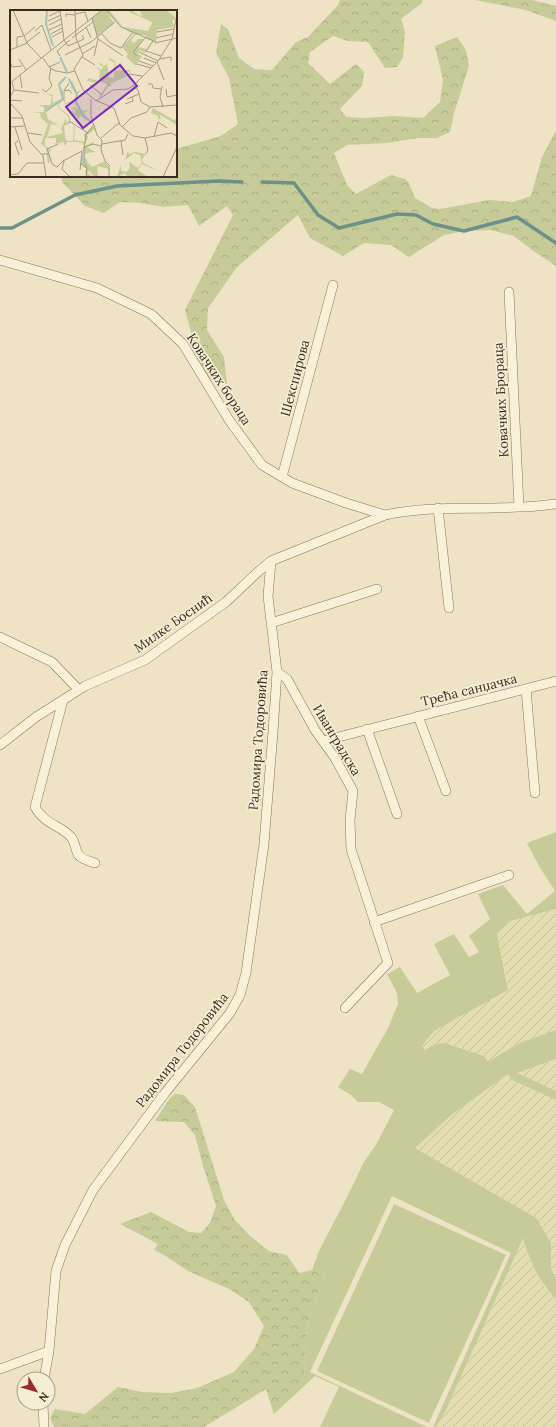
<svg xmlns="http://www.w3.org/2000/svg" width="556" height="1427" viewBox="0 0 556 1427" font-family="Lora,serif">
  <style>
    .farmland { fill: url(#farmland-furrows) }
    .grass { fill: #c5cc98 }
    .forest { fill: url(#forest-crowns) }
    .lines { fill: none; stroke-linecap: round; stroke-linejoin: round }
    .stream { stroke: #6d9088; stroke-width: 3.5 }
    .street-casing { stroke: #89745b; stroke-width: 10 }
    .street { stroke: #f9f0d8; stroke-width: 9 }
    .labels { text-anchor: middle; dominant-baseline: central; stroke-width: 3.5; stroke-linejoin: round; paint-order: stroke }
    .street-label { font-size: 13px; fill: #392c1e; stroke: #f5edd4 }
    .inset-river { fill: none; stroke: #a6c1ba; stroke-width: 2 }
    .inset-road { fill: none; stroke: #a69a82; stroke-width: 1 }
    .view { fill: #7b2cbf; fill-opacity: 0.15; stroke: #7b2cbf; stroke-width: 2 }
    .inset-edge { fill: none; stroke: #392c1e; stroke-width: 2 }
  </style>
  <defs>
    <pattern id="farmland-furrows" width="10" height="10" patternUnits="userSpaceOnUse"><rect width="10" height="10" fill="#e4ddb2"/><path d="M-1 1l2-2M0 10L10 0M9 11l2-2" fill="none" stroke="#c4be99"/></pattern>
    <pattern id="forest-crowns" width="20" height="18" patternUnits="userSpaceOnUse"><rect width="20" height="18" fill="#c5cc98"/><path d="M2 6a3 3 0 1 1 6 0M12 15a3 3 0 1 1 6 0" fill="none" stroke="#aaaf83"/></pattern>
  </defs>
  <rect width="100%" height="100%" fill="#eee3c4"/>
  <path class="farmland" d="M556,909V1030L519,1043L488,1062L433,1045L425,1050L422,1046L434,1031L507,990V980L497,934L510,921Z
    M556,1059V1091L516,1073Z
    M508,1074L512,1080L556,1100V1279L550,1269L551,1243L414,1148L450,1116Z
    M523,1237L528,1255L537,1274L547,1290L556,1299V1427H436L445,1412Z"/>
  <path class="grass" d="M556,832V909L510,921L497,934L508,990L434,1031L422,1046L425,1050L433,1045L444,1043L484,1056L488,1062L519,1043L556,1030V1059L517,1073L556,1091V1100L512,1080L508,1074L450,1116L415,1148L536,1218L551,1243V1269L556,1279V1299C544,1287 535,1272 529,1256C526,1250 525,1244 523,1238L445,1412L436,1427H433L511,1253L392,1196L310,1372L427,1427H320L339,1387L315,1376L287,1402L304,1377L307,1325L325,1276L312,1270L319,1251L347,1197L364,1162L377,1143L394,1110L379,1102H358L351,1095L338,1087L350,1069L362,1074L388,1028L398,1004L397,993L387,974L400,967L417,993L450,975L434,944L454,934L469,957L479,952L469,936L490,919L478,894L503,885L527,914L555,891L539,866L527,843Z
    M394,1204L506,1255L429,1423L317,1371Z"/>
  <path class="forest" d="M340,0H422V3L401,19L405,32L403,57L397,67L385,68L368,42L348,41L333,36L310,52L308,63L330,84L356,64L364,72L362,86L340,109L346,117L364,118L394,116L423,118L440,102L443,80L435,46L457,37L466,50L469,66L454,113L450,132L437,138H418L387,143L347,145L334,153L347,185L356,194L391,175L405,179L409,183L415,198L432,208L440,209L489,200L513,202L531,196L542,157L556,131V266L532,250L514,236L491,230L464,231L444,235L409,257L391,245L364,243L343,256L310,238L298,215L237,267L208,308L207,330L224,357L227,384L203,376L185,310L233,215L227,206L199,226L188,205L163,207L141,203L120,202L104,213L85,206L62,182L61,176H176V149L221,136L238,124L229,78L216,53L221,24L228,29L239,58L254,69L272,70L296,42L308,37L338,5Z
    M475,0H532L556,6V21L526,10Z
    M175,1094L184,1095L195,1107L224,1200L235,1220L250,1236L269,1251L287,1255L299,1273L312,1270L325,1276L307,1325L304,1377L288,1401L274,1414L266,1389L204,1427H54L50,1418L55,1409L85,1414L118,1387L142,1392L171,1393L197,1388L234,1372L254,1349L264,1326L249,1302L229,1289L188,1271L164,1255L154,1250L158,1244L120,1224L151,1212L189,1232L201,1233L210,1223L216,1206L203,1166L195,1135L184,1122L155,1121L170,1098Z"/>
  <g class="lines">
    <path class="stream" d="M262,182L294,183L318,215L339,228L397,214L416,215L433,224L464,231L517,217L556,243
      M0,228H12L75,195L117,186L219,181L242,182"/>
    <defs>
      <path id="street" d="M0,260L97,288L151,314L183,344L229,420L262,465L292,483L346,503L385,515
        M509,292L519,507
        M282,477L333,285
        M438,508L449,608
        M271,623L377,589
        M0,637L52,662L79,690
        M277,672L287,679L315,730L335,758L353,791L350,820L351,849L388,963L345,1008
        M526,689L535,793
        M63,700L35,807C44,824 60,825 71,837C75,842 75,847 77,852C79,859 89,861 95,863
        M418,716L446,791
        M367,729L397,814
        M323,741L556,681
        M0,745L36,717L85,686L145,660L226,602L260,570L271,561L385,515C430,505 474,510 519,507C532,507 544,505 556,504
        M374,922L509,875
        M0,1369L49,1351
        M44,1379L49,1351L56,1271L65,1245L93,1190L165,1093L230,1013L240,995L246,973L264,844L273,732L277,672L268,596L271,561
        M43,1403L44,1427"/>
    </defs>
    <use href="#street" class="street-casing"/>
    <use href="#street" class="street"/>
  </g>
  <g class="labels">
    <g class="street-label">
      <text transform="translate(295 378) rotate(-75)">Шекспирова</text>
      <text transform="translate(219 379) rotate(57)">Ковачких бораца</text>
      <text transform="translate(501 400) rotate(-93)">Ковачких Брораца</text>
      <text transform="translate(173 623) rotate(-35)">Милке Боснић</text>
      <text transform="translate(469 690) rotate(-14)">Трећа санџачка</text>
      <text transform="translate(258 740) rotate(-86)">Радомира Тодоровића</text>
      <text transform="translate(337 740) rotate(59)">Иванградска</text>
      <text transform="translate(182 1050) rotate(-52)">Радомира Тодоровића</text>
    </g>
  </g>
  <g transform="translate(10 10)">
    <rect width="167" height="167" fill="#eee3c4"/>
    <path d="M92,0H99L113,17L138,21L149,0H156L166,8L165,10H162L164,17L147,20L146,32L135,28L136,25H125L121,31L124,33L128,29H133L128,37L137,39L135,43L129,40L128,44L132,46L126,56L116,47L118,44L112,37L124,24L112,17L96,1L104,13L87,26L82,8ZM100,48L105,51L106,54L105,61L122,60L115,64L117,66L98,75L90,71L89,73L77,71L78,68L89,71L90,61L85,56L91,60L94,56H91L88,52L95,56L97,53L99,67L104,68L105,53L98,49Z" fill="#c5cc98"/>
    <path d="M121,0L130,6L132,5L129,0H149L146,9L142,12L119,2ZM62,71L67,82L71,80L66,86L67,93L72,101L81,99L74,103L77,111L71,106L67,109V106L60,104L53,90L50,92L49,98L59,105L61,113L54,116L55,127L57,131H63L64,116H65L64,130L70,131L72,127L70,131L73,132L75,130L74,124L84,116L85,119L77,125L78,128L73,136V133L66,132H57L55,136L53,131L51,133L41,134L46,133V128H35V136L42,140L38,142L40,151L38,154L36,138L31,134L38,114L31,108L30,103L21,102H34V97L28,95H40L42,86L32,83L43,85L42,93L52,89L50,79L55,82V93L64,91L66,84L61,77ZM49,91L48,98L58,106L59,111L56,112V108L51,119L53,123L37,127L41,114L48,115L38,109L36,102ZM64,92L69,100L64,97L61,100L65,99V105L63,101L60,102L56,94ZM143,98L164,110L167,108V115L149,104L151,108L148,110V106L141,103ZM83,132L84,134L76,137L86,142L76,143L75,146L78,153L82,157L95,151L99,159L87,156L88,167H84L80,161L77,162L82,167H77L75,161L77,159L71,154L72,144L75,136ZM118,140L119,144L125,142L136,144L132,149L133,153L151,162L132,154L128,160L138,167H117L115,163L107,167L111,155V161L117,162L120,158L119,152L128,158L132,153L130,145L124,143L115,150Z" fill="#c5cc98" fill-rule="evenodd"/>
    <path class="inset-river" d="M37,0L36,14L43,36M50,47L57,62M59,69L67,84L66,92L72,103M36,101L53,89L49,74L56,67M72,104L82,113M74,140V153L77,157"/>
    <path class="inset-road" d="M3,0L17,33L31,48M50,0L54,30L58,36L74,29L72,25M65,0L66,28L73,45L64,59L73,80L85,90L104,98L110,115L123,126L135,128L161,123L167,126M96,0L111,17L146,32M65,4L75,2L78,11M39,6L50,1M56,7V4L65,5M82,8L88,29L113,46M38,11L51,5M39,15L51,9M76,17L81,28M39,20L52,14M25,21L32,15L41,40M147,22L164,19M91,23L100,33L111,38L122,23M41,24L52,18M14,26L25,17M42,27L53,21M62,28L83,12M146,28L163,24M143,31L136,41L151,46M17,32L30,22M145,33L167,28M7,37V27L13,26M0,40L17,33M129,42L148,51M72,44L85,36M55,45L81,32L105,12M50,46L47,41L60,30M84,46L88,29M127,46L123,42L135,28M72,47L85,55M33,48L40,58L46,61L57,63L65,61M134,48L146,53M9,49L16,60M149,49L161,47V51M0,51L2,57L12,56M129,51L143,56M147,52L154,70M127,54L141,58M39,57L50,52M119,64L132,66M10,65L12,78M0,73L92,0M59,73L54,81L59,80L62,83M138,74H142L143,78L151,79M80,75L91,84M123,76L128,80L131,92L140,97M152,76L150,87L153,97M32,79L36,82L42,76L39,68L41,58M156,79L157,87L167,85M4,80L29,83M0,87L4,80L2,72M90,87L98,75H101M81,89V106L87,125L92,130L91,140L95,151L99,155V167M117,89L129,84M0,90L12,91M86,91L103,80L118,79L124,75L148,51L162,29L167,5M0,93L12,106L20,132L33,146L36,167M115,94L123,91L122,87M140,97L167,95M0,108H13M59,111L78,123M0,117L15,116M5,117L12,140M112,117L121,108L137,102L140,97M18,123L32,125M144,127L148,112L157,118M91,128L109,113M135,128L138,140L136,144M8,131L5,133L9,145M111,131L113,145M92,134L115,130L118,124M73,138L83,134L91,136M32,144H39L42,154L47,157L53,151L74,140L76,125L84,114M39,144L37,139L48,134M54,151L52,159L60,167M71,154L77,158L76,167M70,160L72,142M0,165L8,164L17,153H34M153,167L167,137"/>
    <path class="view" d="M110,55L127,76L73,118L56,97Z"/>
    <rect width="167" height="167" class="inset-edge"/>
  </g>
  <g transform="translate(36 1391) rotate(128)"><circle r="19" fill="#f5edd4" stroke="#aaa08b"/>
  <path d="M0-3L7 15L0 10L-7 15Z" fill="#982d2b"/>
  <text y="-6" font-size="11" font-weight="bold" text-anchor="middle" fill="#392c1e">N</text>
  </g>
</svg>
